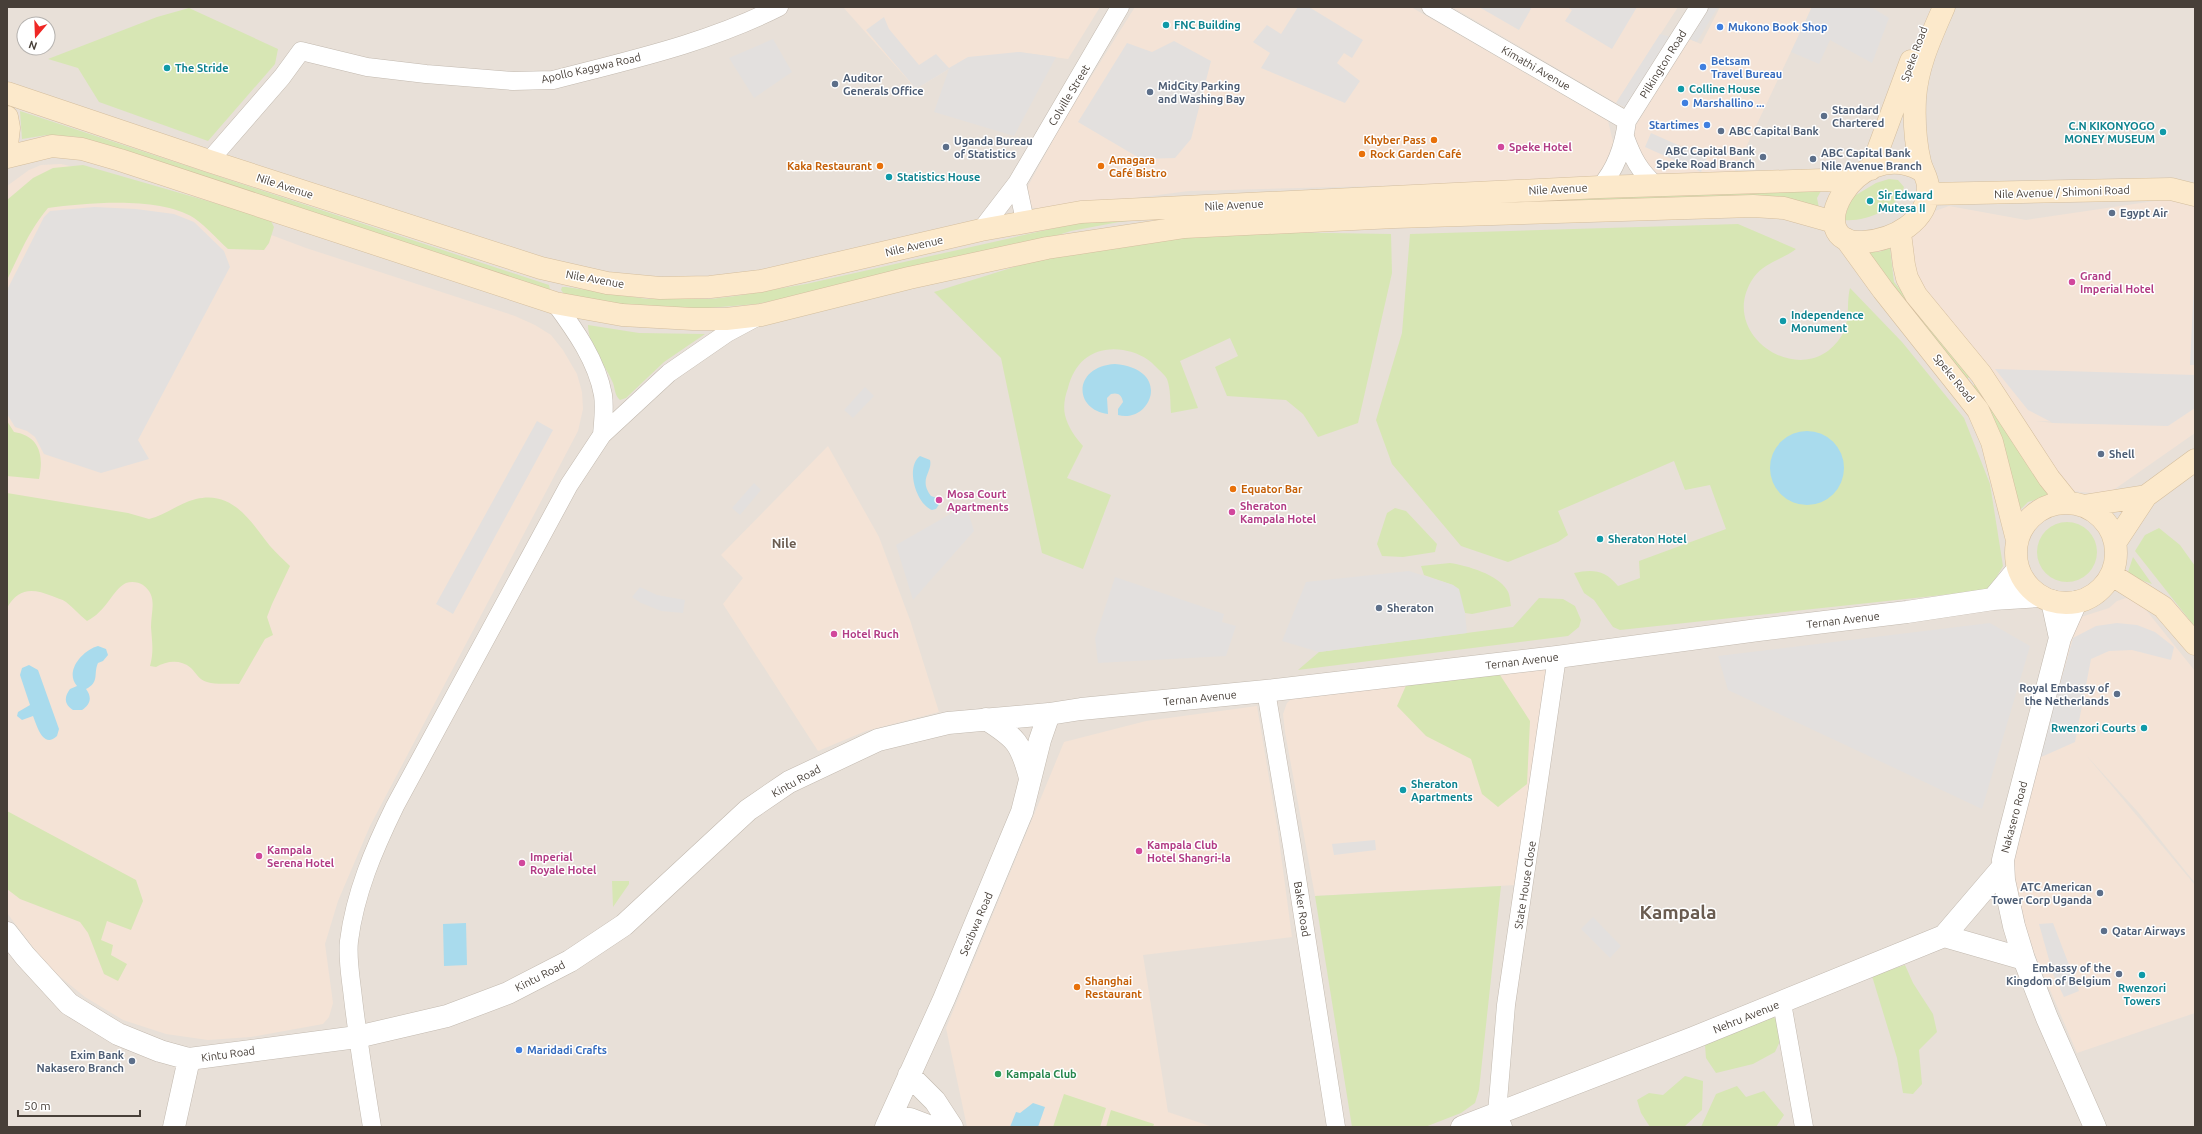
<svg xmlns="http://www.w3.org/2000/svg" width="2202" height="1134" viewBox="0 0 2202 1134" font-family="Ubuntu,sans-serif">
  <style>
    .residential { fill: #e8e0d8; fill-rule: evenodd }
    .commercial { fill: #f4e3d6; fill-rule: evenodd }
    .green { fill: #d7e6b4 }
    .parking { fill: #e3e0de }
    .water { fill: #a9dbed }
    .lines { fill: none; stroke-linecap: round; stroke-linejoin: round }
    .minor-casing { stroke: #c2b9af; stroke-width: 19 }
    .tertiary-casing { stroke: #c2b9af; stroke-width: 23 }
    .secondary-casing { stroke: #d4be9e; stroke-width: 23 }
    .minor { stroke: #fff; stroke-width: 18 }
    .tertiary { stroke: #fff; stroke-width: 22 }
    .secondary { stroke: #fce9cb; stroke-width: 22 }
    .culture-dot { fill: #0f9aa8; stroke: #fff; stroke-width: 1.5 }
    .shop-dot { fill: #3f7fe0; stroke: #fff; stroke-width: 1.5 }
    .service-dot { fill: #5c6f8a; stroke: #fff; stroke-width: 1.5 }
    .food-dot { fill: #e8710a; stroke: #fff; stroke-width: 1.5 }
    .hotel-dot { fill: #d1479c; stroke: #fff; stroke-width: 1.5 }
    .leisure-dot { fill: #2e9e5b; stroke: #fff; stroke-width: 1.5 }
    .labels { text-anchor: middle; dominant-baseline: central; stroke-width: 3; stroke-linejoin: round; paint-order: stroke }
    .culture-label { font-size: 11px; font-weight: bold; fill: #0d838f; stroke: #fff; text-anchor: start }
    .shop-label { font-size: 11px; font-weight: bold; fill: #366cbe; stroke: #fff; text-anchor: start }
    .street-label { font-size: 11px; fill: #473f38; stroke: #fff }
    .service-label { font-size: 11px; font-weight: bold; fill: #4e5e75; stroke: #fff; text-anchor: start }
    .food-label { font-size: 11px; font-weight: bold; fill: #c56008; stroke: #fff; text-anchor: start }
    .hotel-label { font-size: 11px; font-weight: bold; fill: #b23c85; stroke: #fff; text-anchor: start }
    .leisure-label { font-size: 11px; font-weight: bold; fill: #27864d; stroke: #fff; text-anchor: start }
    .quarter-label { font-size: 13px; font-weight: bold; fill: #6a5c50; stroke: #fff }
    .town-label { font-size: 19px; font-weight: bold; fill: #6a5c50; stroke: #fff }
  </style>
  <rect width="100%" height="100%" fill="#f4efe9"/>
  <path class="residential" d="M7,7H2195V1127H7ZM24,24H48V48H24Z"/>
  <path class="commercial" d="M843,7H1100L1068,59L1019,52L949,69L916,89Z
    M1135,7H1411L1608,121L1615,150L1600,180L1189,191L1042,210L1031,207L1026,192L1028,186L1065,118Z
    M1452,7H1678L1616,103Z
    M1720,7H1812L1733,175L1668,180L1641,163L1633,130L1689,39L1701,44Z
    M61,164L79,168L202,209L306,248L515,316L535,325L551,335L563,350L577,374L582,392L583,409L578,431L370,826L338,901L325,944L333,1003L329,1017L323,1024L251,1037L208,1040L166,1034L123,1020L85,997L48,967L7,913V186L29,170L41,165Z
    M2175,198L2195,204V433L2112,491L2100,494L2072,491L1919,287L1906,252L1913,230L1932,212L1949,206L2026,220ZM2036,421L2141,424L2053,423Z
    M828,446L879,537L910,620L939,712L866,731L818,751L723,604L743,578L721,555Z
    M2126,598L2142,605L2195,671V883L2138,812L2086,755L2195,885V1013L2077,1053L2030,943L2016,890L2013,851L2068,623L2081,617L2109,608L2117,601Z
    M1556,663L1516,885L1315,896L1285,732L1283,714L1287,703L1298,692Z
    M1257,706L1278,832L1292,937L1143,955L1168,1112L1213,1127H967L946,1028L1064,742L1146,721Z"/>
  <path class="green" d="M189,8L278,49L275,64L208,141L99,102L78,68L48,59L157,17Z
    M20,111L549,285L550,289V291L79,137L47,135L22,139Z
    M83,165L270,219L274,227L269,243L264,250L228,249C217,239 207,227 194,218C159,196 88,203 48,208C30,229 19,255 7,280V200L33,178L53,168Z
    M1889,179L1898,180L1904,187C1897,210 1865,222 1844,220L1851,198L1876,183Z
    M1826,182L1817,198L1820,213L1186,214L1119,222L1071,231L1020,247L757,304L708,308H645L565,295L561,290L562,287H566L647,299H711L736,296L806,284L1109,216Z
    M1738,224L1796,249C1782,260 1765,262 1754,277C1713,335 1806,395 1842,335C1851,319 1846,304 1850,288L1902,342L1964,418L1990,484L2003,566L1989,590L1620,630L1613,627L1594,600L1584,593L1574,573C1593,569 1605,570 1618,586L1640,578L1639,561L1726,529L1710,485L1685,490L1674,461L1558,511L1568,535L1558,542L1508,562L1461,546L1392,464L1376,420L1402,333L1410,234Z
    M1214,231L1391,234L1392,273L1358,423L1318,437L1303,414L1286,400L1227,396L1215,367L1238,356L1230,338L1180,361L1198,408L1171,413C1170,402 1171,390 1167,379C1165,375 1159,370 1155,366C1147,357 1135,352 1123,350C1095,346 1075,360 1068,388C1065,396 1063,406 1065,415C1068,427 1075,437 1083,446L1067,478L1111,495L1083,569L1042,553L1001,358L934,292L1088,244Z
    M1890,248L1894,282L1971,376L1965,380L1862,250L1879,252Z
    M588,325L639,333L705,334L664,362L626,398L620,400C615,396 615,389 613,383C605,364 588,345 588,325Z
    M1976,383L2052,495L2028,502L2021,509L2004,456L1971,388Z
    M7,421L14,432C40,436 44,456 39,479L7,476Z
    M7,493L128,513L149,519C166,515 179,503 196,499C233,490 251,522 270,546C276,553 283,559 290,566L272,604L267,617L273,635L265,639L239,684C229,683 217,685 207,682C199,680 197,674 191,668C180,659 167,661 156,667L150,666C154,651 152,642 151,627C151,611 158,596 143,585C139,582 131,581 126,583C112,590 107,611 87,621C79,615 74,608 66,602C62,599 56,598 52,596C32,588 18,588 7,608Z
    M1395,508L1406,511L1437,544L1435,552L1403,557L1382,556L1377,544L1387,513Z
    M2037 552a30 30 0 1 1 60 0a30 30 0 1 1-60 0Z
    M2159,528L2180,545L2195,566V627L2135,551L2145,535Z
    M2133,557L2152,584L2127,575Z
    M1450,563C1468,566 1497,574 1507,590C1510,594 1510,601 1511,606L1472,614L1465,613L1453,585L1424,575L1421,566Z
    M1539,598L1563,599L1575,606L1581,620L1579,627L1568,636L1298,670L1319,652L1513,627Z
    M1500,675L1530,721L1527,784L1498,807L1482,794L1471,759L1426,736L1397,706L1408,681Z
    M7,811L136,880L143,901L131,930L107,921L101,940L113,945L111,955L127,964L118,981L104,974L88,933L80,922L20,899L7,889Z
    M612,881H629V884L613,907Z
    M1501,886L1479,1090L1475,1103L1461,1113L1425,1127H1352L1315,896Z
    M1905,965L1913,983L1933,1014L1937,1032L1919,1050L1922,1084L1913,1094L1903,1093L1897,1058L1872,976Z
    M1770,1013L1785,1030L1775,1052L1753,1064L1716,1073L1706,1058L1705,1045Z
    M1685,1076L1703,1081L1702,1110L1684,1127H1650L1641,1113L1637,1100L1649,1093L1663,1095Z
    M1737,1086L1746,1097L1764,1091L1784,1115L1776,1127H1701L1716,1094Z
    M1064,1094L1106,1108L1100,1127H1053Z
    M1111,1110L1154,1124L1153,1127H1106Z"/>
  <path class="parking" d="M1298,7H1309L1363,40L1352,58L1344,53L1337,63L1360,81L1345,103L1261,68L1270,53L1253,42L1267,25L1281,34Z
    M1479,7H1532L1519,30Z
    M1567,7H1637L1612,49L1565,21L1572,10Z
    M1708,7H1718L1697,42L1689,39Z
    M1812,7H1871L1889,18L1872,63L1830,40L1819,64L1791,52Z
    M884,17L889,29L919,65L936,54L949,68L968,57L1019,52L1056,57L1014,136L934,112L949,69L916,89L866,30Z
    M1660,34L1671,37L1627,108L1616,103Z
    M773,39L792,72L754,98L729,58Z
    M1174,41L1211,61L1191,139L1175,158L1141,159L1078,122L1127,43L1152,52Z
    M1651,133L1707,158L1701,172L1645,147Z
    M94,207L136,209L174,214L194,222L224,251L230,267L138,440L149,459L101,473L44,454L35,437L27,431L15,427L7,414V290L44,217L50,211Z
    M2195,264V365H2190Z
    M1995,369L2195,375V408L2168,426L2053,423L2028,410Z
    M865,387L874,396L853,418L844,410Z
    M537,421L553,430L453,614L436,604Z
    M754,483L761,490L740,515L732,508Z
    M966,505L974,531L913,600L896,545Z
    M1409,571L1453,585L1459,589L1465,613L1467,633L1319,652L1282,641L1306,582Z
    M1115,577L1224,614L1222,622L1236,626L1226,656L1098,663L1095,638Z
    M640,587L657,595L685,600L683,613L661,611L641,603L632,597Z
    M1990,623L2030,646L1982,809L1728,690L1718,656Z
    M2117,623L2137,625L2155,632L2174,647L2171,660L2132,650L2109,651L2091,659L2075,742L2039,758L2073,638L2096,626Z
    M1375,840L1376,850L1334,855L1332,844Z
    M1593,917L1621,946L1610,958L1581,929Z
    M2053,923L2079,991L2064,997L2053,974L2039,924Z"/>
  <path class="water" d="M1115,364C1173,369 1151,424 1118,415V409L1123,402C1122,395 1118,392 1111,394L1107,398L1108,414C1072,409 1074,366 1115,364Z
    M1770 468a37 37 0 1 1 74 0a37 37 0 1 1-74 0Z
    M920,456L930,460C933,472 918,479 931,496L937,498L940,503L936,509L932,510C916,504 905,467 920,456Z
    M98,646L106,649L108,655L103,661L98,663C93,674 100,682 86,689C92,697 91,704 82,710H73C64,704 64,697 70,689L77,686C64,671 83,650 98,646Z
    M29,665L38,670L59,729L57,736C43,749 37,726 33,716L22,720L17,716L18,712L30,705L20,675L22,668Z
    M466,923L467,965L444,966L443,924Z
    M1033,1103L1045,1107L1038,1127H1010L1016,1112L1020,1113Z"/>
  <g class="lines">
    <defs>
      <path id="minor" d="M1431,7L1627,121
        M1625,137C1633,159 1639,170 1656,186
        M209,161L282,77L301,51L367,67L426,74L513,81L553,80C630,60 708,43 779,7
        M1017,183L1025,221
        M1600,187C1616,169 1624,145 1627,121L1699,7
        M981,230L1017,183L1120,7
        M555,303C575,330 597,361 603,395C605,408 603,422 602,435
        M1266,691L1292,846L1336,1127
        M1782,1003L1804,1127
        M372,1127C365,1084 358,1041 353,998C351,979 347,959 349,941C355,893 374,849 395,806L569,485L602,435L669,373L727,333L755,318
        M1503,1127L1497,1113L1506,1005L1557,657"/>
      <path id="tertiary" d="M1993,599L2018,569
        M2052,601L2060,638
        M2076,602L2060,638L2009,835L2003,860L2004,880L2014,926L2024,959L2047,1018L2095,1127
        M986,719C1016,738 1021,743 1030,778
        M7,933L25,956L69,1004L118,1034L160,1051L189,1059L357,1037L447,1016L508,993L570,961L624,925L748,810L789,782L878,740L948,723L1049,714L1081,709L1266,691L1557,657L1758,630L1907,612L1993,599L2040,596
        M1944,936L2024,959
        M909,1075L935,1101L952,1127
        M890,1119H910L931,1127
        M174,1127L189,1059
        M886,1127L944,999L1022,812L1040,740L1049,714
        M1462,1127L1693,1038L1944,936L2003,867"/>
      <path id="secondary" d="M7,93L209,161L541,268L607,283L660,288L710,287L761,281L981,230L1081,212L1600,187L1824,180L1850,182
        M7,117L9,128L7,145
        M7,157L52,146L82,149L120,160L555,303L622,315L693,319H726L761,315L909,278L1047,248L1185,227L1395,217L1753,206L1784,208L1834,222
        M1871,169L1911,61
        M1921,170C1854,134 1798,246 1863,242C1893,240 1929,222 1928,187C1928,178 1922,171 1920,162C1915,141 1914,120 1915,99C1917,66 1931,37 1944,7
        M1928,194L2171,189L2195,195
        M1900,233L1904,265L1907,278L1916,295L1981,374L2049,478L2069,503
        M1846,239L1883,290L1978,410L1992,442L2017,540
        M2016 553a50 50 0 1 1 100 0a50 50 0 1 1-100 0Z
        M2083,506L2146,496
        M2115,543L2146,496L2195,460
        M2112,575L2163,607L2195,644"/>
    </defs>
    <use href="#minor" class="minor-casing"/>
    <use href="#tertiary" class="tertiary-casing"/>
    <use href="#secondary" class="secondary-casing"/>
    <use href="#minor" class="minor"/>
    <use href="#tertiary" class="tertiary"/>
    <use href="#secondary" class="secondary"/>
  </g>
  <g class="culture-dot">
    <circle cx="1166" cy="25" r="4"/>
    <circle cx="167" cy="68" r="4"/>
    <circle cx="1681" cy="89" r="4"/>
    <circle cx="2163" cy="132" r="4"/>
    <circle cx="889" cy="177" r="4"/>
    <circle cx="1870" cy="201" r="4"/>
    <circle cx="1783" cy="321" r="4"/>
    <circle cx="1600" cy="539" r="4"/>
    <circle cx="2144" cy="728" r="4"/>
    <circle cx="1403" cy="790" r="4"/>
    <circle cx="2142" cy="975" r="4"/>
  </g>
  <g class="shop-dot">
    <circle cx="1720" cy="27" r="4"/>
    <circle cx="1703" cy="67" r="4"/>
    <circle cx="1685" cy="103" r="4"/>
    <circle cx="1707" cy="125" r="4"/>
    <circle cx="519" cy="1050" r="4"/>
  </g>
  <g class="service-dot">
    <circle cx="835" cy="84" r="4"/>
    <circle cx="1150" cy="92" r="4"/>
    <circle cx="1824" cy="116" r="4"/>
    <circle cx="1721" cy="131" r="4"/>
    <circle cx="946" cy="147" r="4"/>
    <circle cx="1763" cy="157" r="4"/>
    <circle cx="1813" cy="159" r="4"/>
    <circle cx="2112" cy="213" r="4"/>
    <circle cx="2101" cy="454" r="4"/>
    <circle cx="1379" cy="608" r="4"/>
    <circle cx="2117" cy="694" r="4"/>
    <circle cx="2100" cy="893" r="4"/>
    <circle cx="2104" cy="931" r="4"/>
    <circle cx="2119" cy="974" r="4"/>
    <circle cx="132" cy="1061" r="4"/>
  </g>
  <g class="food-dot">
    <circle cx="1434" cy="140" r="4"/>
    <circle cx="1362" cy="154" r="4"/>
    <circle cx="880" cy="166" r="4"/>
    <circle cx="1101" cy="166" r="4"/>
    <circle cx="1233" cy="489" r="4"/>
    <circle cx="1077" cy="987" r="4"/>
  </g>
  <g class="hotel-dot">
    <circle cx="1501" cy="147" r="4"/>
    <circle cx="2072" cy="282" r="4"/>
    <circle cx="939" cy="500" r="4"/>
    <circle cx="1232" cy="512" r="4"/>
    <circle cx="834" cy="634" r="4"/>
    <circle cx="1139" cy="851" r="4"/>
    <circle cx="259" cy="856" r="4"/>
    <circle cx="522" cy="863" r="4"/>
  </g>
  <circle class="leisure-dot" cx="998" cy="1074" r="4"/>
  <g class="labels">
    <g class="culture-label">
      <text x="1174" y="25">FNC Building</text>
      <text x="175" y="68">The Stride</text>
      <text x="1689" y="89">Colline House</text>
      <text x="2155" y="126" text-anchor="end">C.N KIKONYOGO<tspan x="2155" dy="13">MONEY MUSEUM</tspan></text>
      <text x="897" y="177">Statistics House</text>
      <text x="1878" y="195">Sir Edward<tspan x="1878" dy="13">Mutesa II</tspan></text>
      <text x="1791" y="315">Independence<tspan x="1791" dy="13">Monument</tspan></text>
      <text x="1608" y="539">Sheraton Hotel</text>
      <text x="2136" y="728" text-anchor="end">Rwenzori Courts</text>
      <text x="1411" y="784">Sheraton<tspan x="1411" dy="13">Apartments</tspan></text>
      <text x="2142" y="988" text-anchor="middle">Rwenzori<tspan x="2142" dy="13">Towers</tspan></text>
    </g>
    <g class="shop-label">
      <text x="1728" y="27">Mukono Book Shop</text>
      <text x="1711" y="61">Betsam<tspan x="1711" dy="13">Travel Bureau</tspan></text>
      <text x="1693" y="103">Marshallino ...</text>
      <text x="1699" y="125" text-anchor="end">Startimes</text>
      <text x="527" y="1050">Maridadi Crafts</text>
    </g>
    <g class="street-label">
      <text transform="translate(1914 54) rotate(-70)">Speke Road</text>
      <text transform="translate(1663 64) rotate(-58)">Pilkington Road</text>
      <text transform="translate(591 68) rotate(-13)">Apollo Kaggwa Road</text>
      <text transform="translate(1536 68) rotate(30)">Kimathi Avenue</text>
      <text transform="translate(1069 95) rotate(-59)">Colville Street</text>
      <text transform="translate(285 186) rotate(18)">Nile Avenue</text>
      <text transform="translate(1558 189) rotate(-3)">Nile Avenue</text>
      <text transform="translate(2062 192) rotate(-2)">Nile Avenue / Shimoni Road</text>
      <text transform="translate(1234 205) rotate(-3)">Nile Avenue</text>
      <text transform="translate(914 246) rotate(-13)">Nile Avenue</text>
      <text transform="translate(595 279) rotate(10)">Nile Avenue</text>
      <text transform="translate(1954 378) rotate(51)">Speke Road</text>
      <text transform="translate(1843 620) rotate(-7)">Ternan Avenue</text>
      <text transform="translate(1522 661) rotate(-7)">Ternan Avenue</text>
      <text transform="translate(1200 698) rotate(-6)">Ternan Avenue</text>
      <text transform="translate(796 781) rotate(-29)">Kintu Road</text>
      <text transform="translate(2014 817) rotate(-75)">Nakasero Road</text>
      <text transform="translate(1525 885) rotate(-81)">State House Close</text>
      <text transform="translate(1302 909) rotate(81)">Baker Road</text>
      <text transform="translate(976 924) rotate(-67)">Sezibwa Road</text>
      <text transform="translate(540 976) rotate(-27)">Kintu Road</text>
      <text transform="translate(1746 1017) rotate(-22)">Nehru Avenue</text>
      <text transform="translate(228 1054) rotate(-8)">Kintu Road</text>
    </g>
    <g class="service-label">
      <text x="843" y="78">Auditor<tspan x="843" dy="13">Generals Office</tspan></text>
      <text x="1158" y="86">MidCity Parking<tspan x="1158" dy="13">and Washing Bay</tspan></text>
      <text x="1832" y="110">Standard<tspan x="1832" dy="13">Chartered</tspan></text>
      <text x="1729" y="131">ABC Capital Bank</text>
      <text x="954" y="141">Uganda Bureau<tspan x="954" dy="13">of Statistics</tspan></text>
      <text x="1755" y="151" text-anchor="end">ABC Capital Bank<tspan x="1755" dy="13">Speke Road Branch</tspan></text>
      <text x="1821" y="153">ABC Capital Bank<tspan x="1821" dy="13">Nile Avenue Branch</tspan></text>
      <text x="2120" y="213">Egypt Air</text>
      <text x="2109" y="454">Shell</text>
      <text x="1387" y="608">Sheraton</text>
      <text x="2109" y="688" text-anchor="end">Royal Embassy of<tspan x="2109" dy="13">the Netherlands</tspan></text>
      <text x="2092" y="887" text-anchor="end">ATC American<tspan x="2092" dy="13">Tower Corp Uganda</tspan></text>
      <text x="2112" y="931">Qatar Airways</text>
      <text x="2111" y="968" text-anchor="end">Embassy of the<tspan x="2111" dy="13">Kingdom of Belgium</tspan></text>
      <text x="124" y="1055" text-anchor="end">Exim Bank<tspan x="124" dy="13">Nakasero Branch</tspan></text>
    </g>
    <g class="food-label">
      <text x="1426" y="140" text-anchor="end">Khyber Pass</text>
      <text x="1370" y="154">Rock Garden Café</text>
      <text x="1109" y="160">Amagara<tspan x="1109" dy="13">Café Bistro</tspan></text>
      <text x="872" y="166" text-anchor="end">Kaka Restaurant</text>
      <text x="1241" y="489">Equator Bar</text>
      <text x="1085" y="981">Shanghai<tspan x="1085" dy="13">Restaurant</tspan></text>
    </g>
    <g class="hotel-label">
      <text x="1509" y="147">Speke Hotel</text>
      <text x="2080" y="276">Grand<tspan x="2080" dy="13">Imperial Hotel</tspan></text>
      <text x="947" y="494">Mosa Court<tspan x="947" dy="13">Apartments</tspan></text>
      <text x="1240" y="506">Sheraton<tspan x="1240" dy="13">Kampala Hotel</tspan></text>
      <text x="842" y="634">Hotel Ruch</text>
      <text x="1147" y="845">Kampala Club<tspan x="1147" dy="13">Hotel Shangri-la</tspan></text>
      <text x="267" y="850">Kampala<tspan x="267" dy="13">Serena Hotel</tspan></text>
      <text x="530" y="857">Imperial<tspan x="530" dy="13">Royale Hotel</tspan></text>
    </g>
    <g class="leisure-label">
      <text x="1006" y="1074">Kampala Club</text>
    </g>
    <g class="quarter-label">
      <text x="784" y="543">Nile</text>
    </g>
    <g class="town-label">
      <text x="1678" y="912">Kampala</text>
    </g>
  </g>
  <rect width="2202" height="1134" fill="none" stroke="#473f38" stroke-width="16"/>
  <g transform="translate(36 36) rotate(199)"><circle r="19" fill="#ffffff" stroke="#b5b2af"/>
  <path d="M0-3L7 15L0 10L-7 15Z" fill="#ef2725"/>
  <text y="-6" font-size="11" font-weight="bold" text-anchor="middle" fill="#473f38">N</text>
  </g>
  <path d="M18 1110v6h122v-6" fill="none" stroke="#473f38" stroke-width="2"/>
  <text x="24" y="1110" font-size="12" fill="#473f38" stroke="#ffffff" stroke-width="3" paint-order="stroke">50 m</text>
</svg>
